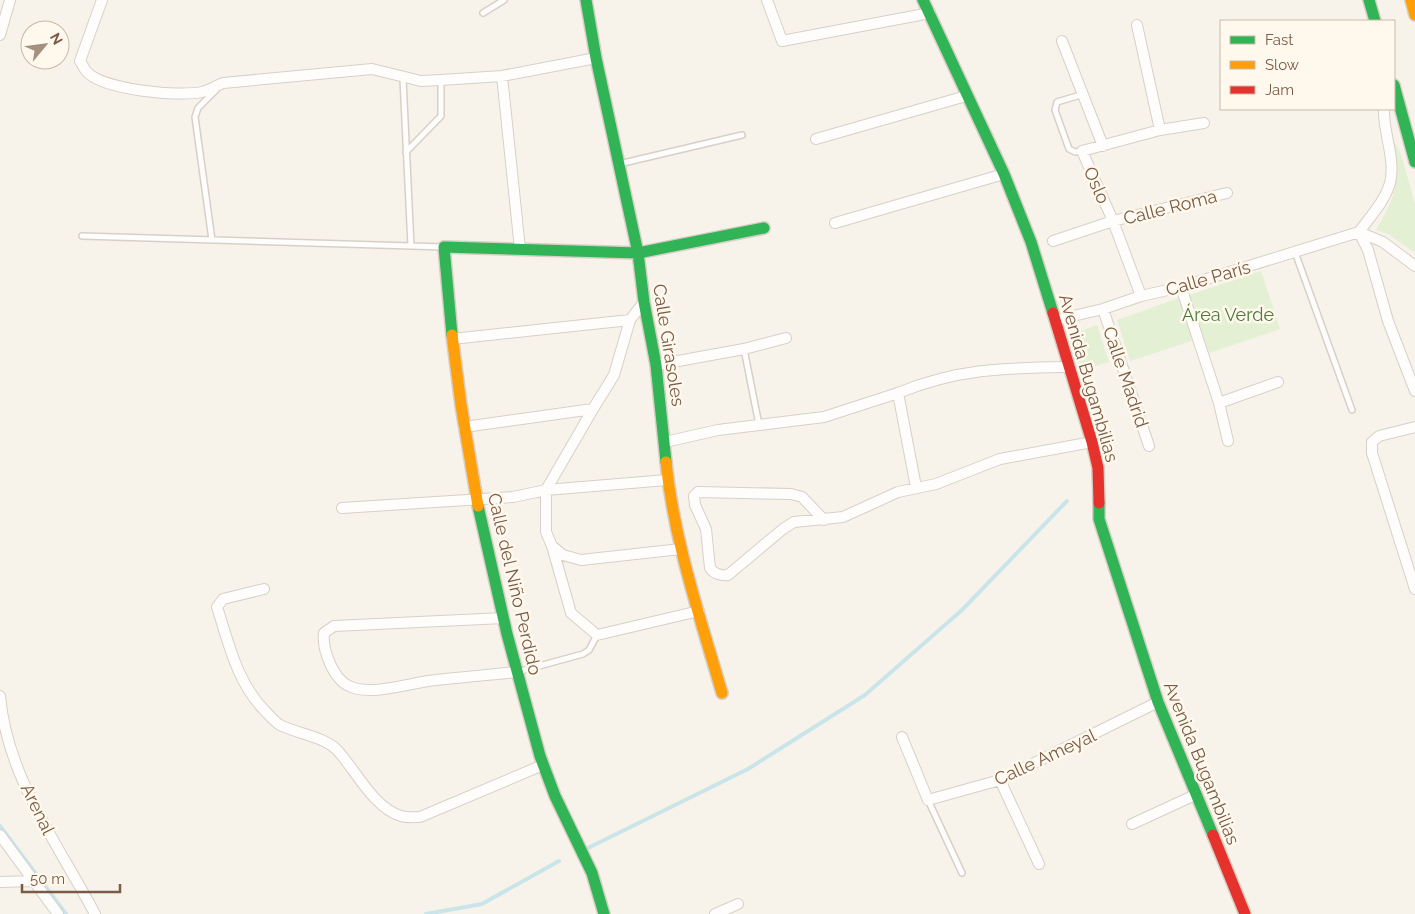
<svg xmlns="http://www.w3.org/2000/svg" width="1415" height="914" viewBox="0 0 1415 914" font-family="Raleway,sans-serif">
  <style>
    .green { fill: #e3f0d3 }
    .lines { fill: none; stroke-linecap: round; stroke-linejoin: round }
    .stream { stroke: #cae5e9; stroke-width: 4 }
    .lane-casing { stroke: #d7d0c8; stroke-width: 8 }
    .street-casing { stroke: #d7d0c8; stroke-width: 12 }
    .fast-casing { stroke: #d7cfc6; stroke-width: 14 }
    .slow-casing { stroke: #d7cfc6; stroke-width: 14 }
    .jam-casing { stroke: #d7cfc6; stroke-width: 14 }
    .lane { stroke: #fefdfc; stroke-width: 5 }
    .street { stroke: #fefdfc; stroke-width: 10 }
    .fast { stroke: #30b455; stroke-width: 11 }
    .slow { stroke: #ff9f0a; stroke-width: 11 }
    .jam { stroke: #e5322d; stroke-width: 11 }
    .labels { text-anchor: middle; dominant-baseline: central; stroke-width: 5; stroke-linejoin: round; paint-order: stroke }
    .street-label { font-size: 18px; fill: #795b47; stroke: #fff8ec }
    .park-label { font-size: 18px; fill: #4b7a3c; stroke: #fff8ec }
  </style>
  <rect width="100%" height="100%" fill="#f8f3ea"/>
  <path class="green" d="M1392,137L1401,154L1415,204V253L1388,234L1376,230C1399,192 1399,180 1392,137Z
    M1261,271L1280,329L1209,353L1189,295Z
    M1179,298L1192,341L1130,361L1117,320Z
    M1097,325L1109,362L1082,370L1070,335Z"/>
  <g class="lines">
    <path class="stream" d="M0,826L66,914
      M586,849L748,769L865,695L962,610L1067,501
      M426,914L482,904L559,861"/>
    <defs>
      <path id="lane" d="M483,13L504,0
        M403,79L411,246
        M1082,151L1075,152L1069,149L1055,110L1057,102L1084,94
        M406,152L441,116V80
        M619,164L742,135
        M82,236L444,247
        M212,240L195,117L198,108L216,90
        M1295,252L1352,410
        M744,349L759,425
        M517,672L583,654L589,650L597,635
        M928,800L962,873"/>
      <path id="street" d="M102,0L80,61C82,64 84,68 86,71C102,90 178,97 202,92C209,90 216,86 223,83L372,69L421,81L441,80L502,76L596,58
        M767,0L782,41L930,13
        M1137,25L1160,130
        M0,35L10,0
        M1062,41L1103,146
        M502,76L520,249
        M816,139L966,96
        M835,223L1004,174
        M1359,232L1368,250L1388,321L1415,391
        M1359,232C1370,217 1385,201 1390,183C1396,159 1383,133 1384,109
        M1053,241L1113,221L1227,193
        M1181,287L1219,403L1228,441
        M1141,296L1113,221L1082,151L1160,130L1204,123
        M1103,309L1149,446
        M1056,320L1103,309L1141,296L1181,287L1359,232L1383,242L1415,266
        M452,339L630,320L644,302
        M656,365L744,349L786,338
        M1219,403L1278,382
        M593,409L546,490V532L552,546L563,555L581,560L681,549
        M464,427L593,409L614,375L630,320
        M1415,427L1379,436L1372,442V453L1415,589
        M665,442L718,430L824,417L898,393
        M916,487L898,393C959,368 1006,368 1070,367
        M342,508L513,497L546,490L667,480
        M824,520L802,497L791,494L698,492L694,496L695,505L706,529L710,568C714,574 722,576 728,575L783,529L794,522L843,517L898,492L936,484L1000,459L1092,442
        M552,546L571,613L597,635L699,611
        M264,589L223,599L217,607C229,644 237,683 266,712C270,716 275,722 280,725C298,734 326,737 338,751C356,771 374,808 401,816C407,818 414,817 420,817L543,765
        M504,618L334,626L324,633C322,649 333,679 349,686C370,697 413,682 436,680C463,677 489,675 516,672
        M0,696C7,777 58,844 95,914
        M902,737L928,800L1000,780L1158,702
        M1000,780L1039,864
        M1132,824L1195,795
        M0,835L58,914
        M0,882L34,881
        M715,914L738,904"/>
      <path id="fast" d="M586,0L596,58L638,253L644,302L656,365L666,462
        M923,0L1004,174L1031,242L1053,313
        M1369,0L1375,21
        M1394,85L1415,162
        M452,335L444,247L638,253L764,228
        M1099,503V519L1158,702L1213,835
        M478,506L507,634L540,756L555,796L592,873L604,914"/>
      <path id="slow" d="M1411,0L1415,15
        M452,335L461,405L478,506
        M666,462C674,541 700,617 722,693"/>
      <path id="jam" d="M1053,313L1092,442L1098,468L1099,503
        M1213,835L1245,914"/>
    </defs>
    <use href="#lane" class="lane-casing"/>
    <use href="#street" class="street-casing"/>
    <use href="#fast" class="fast-casing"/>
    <use href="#slow" class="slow-casing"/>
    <use href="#jam" class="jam-casing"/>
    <use href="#lane" class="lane"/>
    <use href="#street" class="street"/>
    <use href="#fast" class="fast"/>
    <use href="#slow" class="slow"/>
    <use href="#jam" class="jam"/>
  </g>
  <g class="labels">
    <g class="street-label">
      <text transform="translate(1097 185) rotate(66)">Oslo</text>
      <text transform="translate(1170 207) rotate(-14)">Calle Roma</text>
      <text transform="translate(1208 278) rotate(-16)">Calle París</text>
      <text transform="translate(669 345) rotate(81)">Calle Girasoles</text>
      <text transform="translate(1126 377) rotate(71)">Calle Madrid</text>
      <text transform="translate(1089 378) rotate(74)">Avenida Bugambilias</text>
      <text transform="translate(515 584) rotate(77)">Calle del Niño Perdido</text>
      <text transform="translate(1045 757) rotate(-25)">Calle Ameyal</text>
      <text transform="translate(1202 763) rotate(68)">Avenida Bugambilias</text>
      <text transform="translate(38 809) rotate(64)">Arenal</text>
    </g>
    <g class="park-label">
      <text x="1228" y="314">Área Verde</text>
    </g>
  </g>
  <rect x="1220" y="20" width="175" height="90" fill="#fff8ec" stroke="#c9b9aa"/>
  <rect x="1230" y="36" width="25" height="8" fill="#30b455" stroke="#c9b9aa"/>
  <text x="1265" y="45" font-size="15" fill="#795b47">Fast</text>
  <rect x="1230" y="61" width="25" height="8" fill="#ff9f0a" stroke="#c9b9aa"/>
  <text x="1265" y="70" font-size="15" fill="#795b47">Slow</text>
  <rect x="1230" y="86" width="25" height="8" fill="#e5322d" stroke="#c9b9aa"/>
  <text x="1265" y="95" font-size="15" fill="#795b47">Jam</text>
  <g transform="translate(45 45) rotate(61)"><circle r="24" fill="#fff8ec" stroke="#c9b9aa"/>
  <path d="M0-4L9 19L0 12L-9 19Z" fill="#a59080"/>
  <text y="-8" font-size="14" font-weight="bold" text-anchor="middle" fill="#795b47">N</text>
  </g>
  <path d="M22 884v8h98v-8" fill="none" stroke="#795b47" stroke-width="2.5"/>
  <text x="30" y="884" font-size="15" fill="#795b47" stroke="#fff8ec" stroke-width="4" paint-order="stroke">50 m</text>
</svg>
